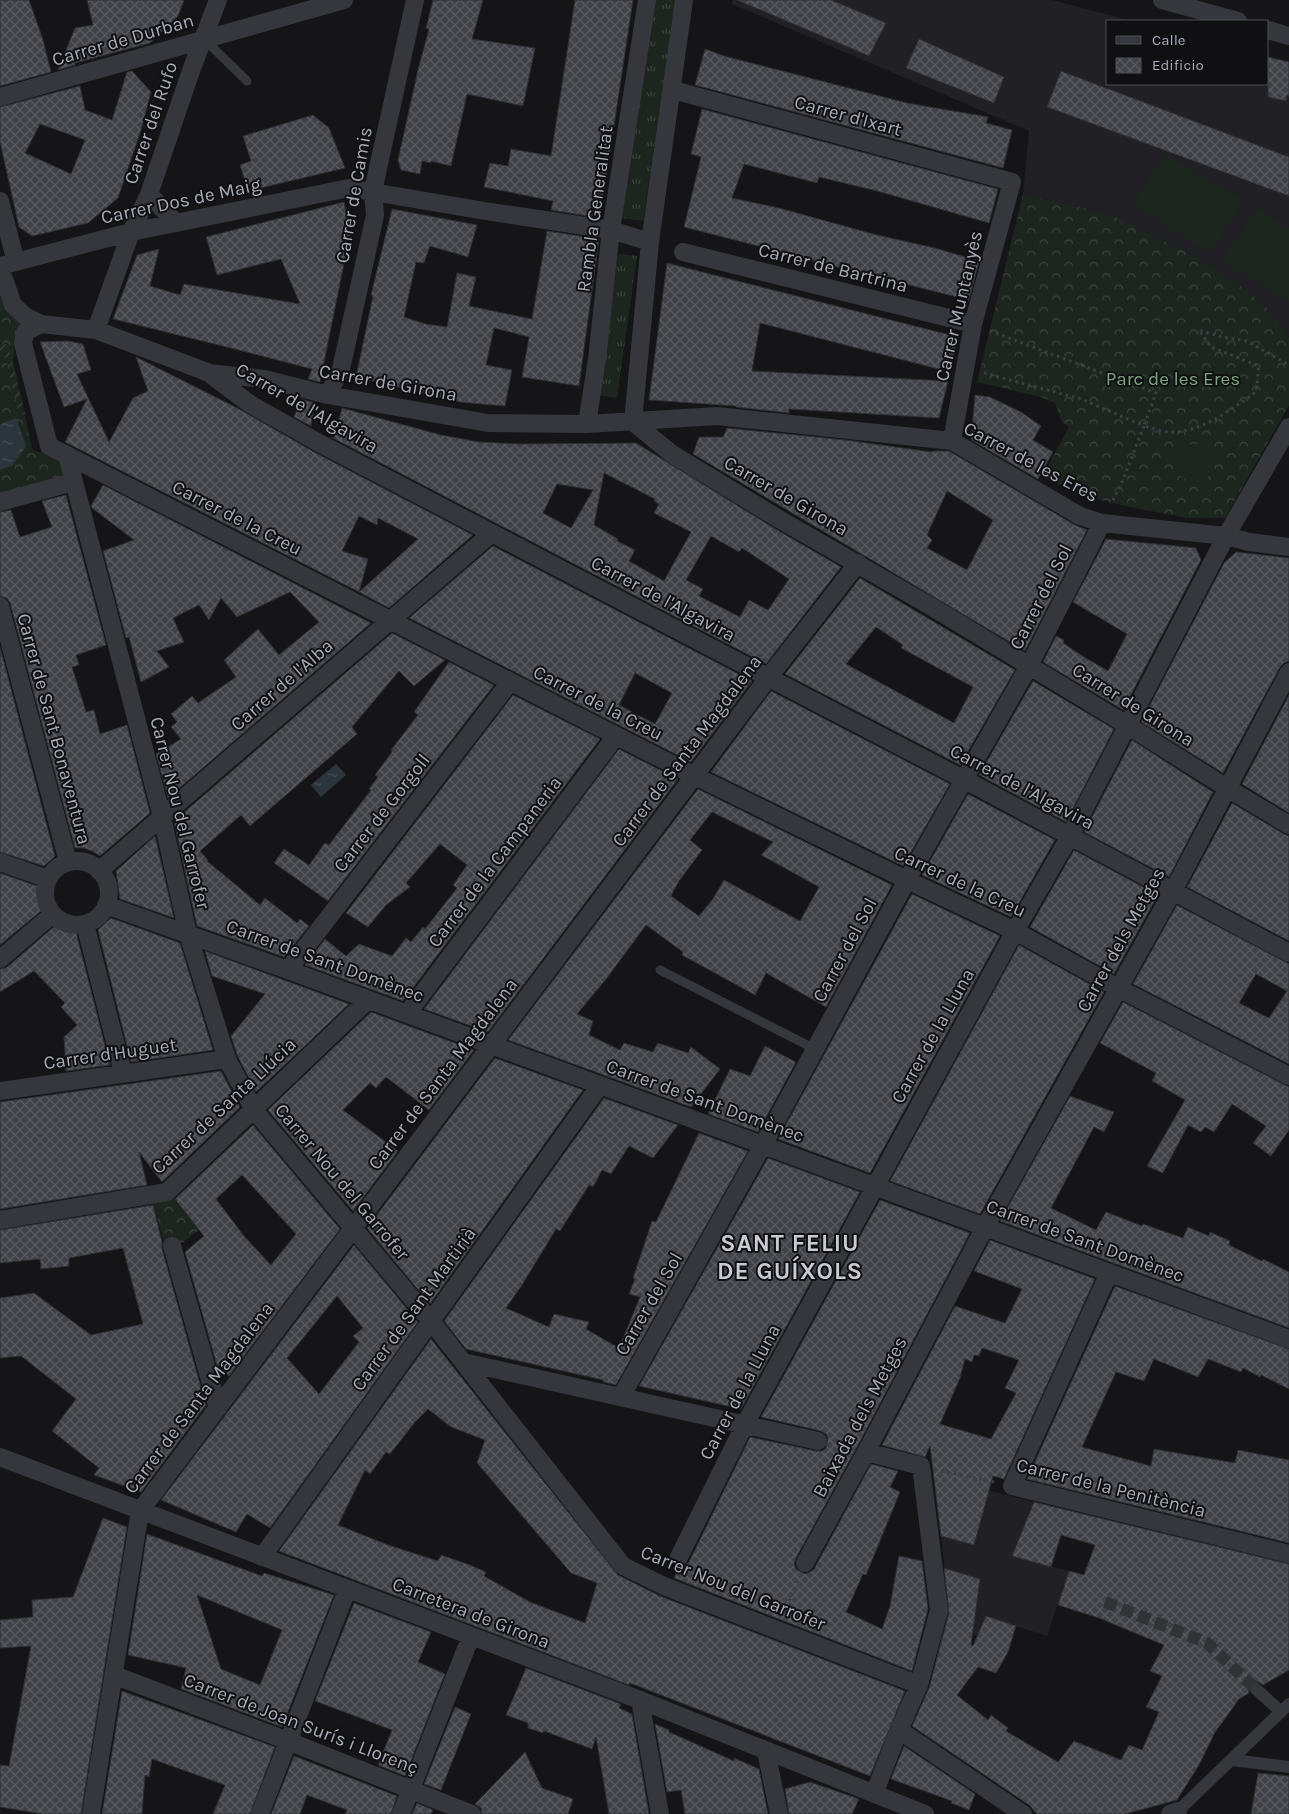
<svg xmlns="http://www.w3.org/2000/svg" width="1289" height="1814" viewBox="0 0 1289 1814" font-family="Karla,sans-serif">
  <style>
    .built { fill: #212125 }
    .grass { fill: url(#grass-tufts) }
    .forest { fill: url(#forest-crowns) }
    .garden { fill: url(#garden-furrows) }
    .pitch { fill: #1d261e }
    .water { fill: url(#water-ripples) }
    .building { fill: url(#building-cross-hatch); stroke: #2f2f34; fill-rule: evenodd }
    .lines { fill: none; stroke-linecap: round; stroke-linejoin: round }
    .pedestrian-tunnel { stroke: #323337; stroke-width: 12; stroke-dasharray: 12 6; stroke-linecap: butt }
    .path { stroke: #3c3e44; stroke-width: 3; stroke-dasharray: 2.5 4; stroke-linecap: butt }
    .service { stroke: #36373d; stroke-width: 9 }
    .pedestrian { stroke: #36373d; stroke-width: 12 }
    .minor { stroke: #36373d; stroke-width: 18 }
    .labels { text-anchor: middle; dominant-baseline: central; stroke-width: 4; stroke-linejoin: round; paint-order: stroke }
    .street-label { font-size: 19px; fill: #a6acb8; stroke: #101012 }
    .park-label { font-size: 19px; fill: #7ca57e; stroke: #101012 }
    .district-label { font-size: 24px; font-weight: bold; letter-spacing: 1px; fill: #c8cbd4; stroke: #101012 }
  </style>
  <defs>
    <pattern id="grass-tufts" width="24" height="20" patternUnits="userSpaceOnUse" patternTransform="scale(1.25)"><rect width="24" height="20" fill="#1d261e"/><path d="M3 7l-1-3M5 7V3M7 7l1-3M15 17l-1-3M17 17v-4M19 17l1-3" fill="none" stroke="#3b433d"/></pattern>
    <pattern id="forest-crowns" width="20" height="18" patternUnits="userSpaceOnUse" patternTransform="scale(1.25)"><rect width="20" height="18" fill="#1d261e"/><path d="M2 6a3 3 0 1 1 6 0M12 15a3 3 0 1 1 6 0" fill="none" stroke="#3b433d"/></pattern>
    <pattern id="garden-furrows" width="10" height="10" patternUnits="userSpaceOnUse" patternTransform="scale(1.25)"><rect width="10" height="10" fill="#1d261e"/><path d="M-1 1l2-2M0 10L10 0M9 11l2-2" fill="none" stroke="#3b433d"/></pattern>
    <pattern id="water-ripples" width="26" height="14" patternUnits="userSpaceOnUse" patternTransform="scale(1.25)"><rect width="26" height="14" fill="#2b353c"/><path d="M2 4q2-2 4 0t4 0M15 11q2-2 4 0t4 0" fill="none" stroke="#475056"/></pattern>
    <pattern id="building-cross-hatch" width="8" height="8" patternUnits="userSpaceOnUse" patternTransform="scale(1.25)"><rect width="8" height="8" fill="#414248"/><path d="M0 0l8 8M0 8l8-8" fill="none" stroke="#595b60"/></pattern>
  </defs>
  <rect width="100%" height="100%" fill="#151517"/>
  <path class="built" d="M733,0H1052L1132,21H1108V84H1268V57L1289,62V337L1262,302L1201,259L1109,214L1023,194L1029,131L732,4Z
    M934,1477L1035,1502L1012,1556L1069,1571L1047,1636L1016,1626L1008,1652L996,1673L980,1668L990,1638L964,1634L953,1663L935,1664L949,1605Z"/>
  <path class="grass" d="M655,0H676L643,221L622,218Z
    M618,254L637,256L617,398L597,395Z"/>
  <path class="forest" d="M1023,194L1109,214L1201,259L1262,302L1289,337V405L1225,518H1187L1130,507L1088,497L1042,477L1069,427L1062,422L1055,403L1041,397L977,382Z
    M0,297L8,309L24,322L17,328L13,361L32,448L35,451L60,457L65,477L0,495Z
    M167,1189L199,1230L179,1245L165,1247L151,1195Z"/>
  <path class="garden" d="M0,343L8,345L25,414L19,415L5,356L0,354Z"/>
  <path class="pitch" d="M1164,154L1244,200L1210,254L1133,204Z
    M1257,208L1289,228V302L1221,261Z
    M1176 463a19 19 0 1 1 38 0a19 19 0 1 1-38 0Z"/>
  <path class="water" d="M16,418L26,446L13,465L0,470V424Z
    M336,764L346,775L321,797L311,785Z"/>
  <path class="building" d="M0,0H29L43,40L51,72L0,86Z
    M87,0H184L178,16L150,43L75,63V65L58,70L75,28L93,25Z
    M433,0H483L472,39L535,48L523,106L467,94L451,166L431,161V163L422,161L420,174L401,170L398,160L418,70L429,29L426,28Z
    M575,0H633L600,218L551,210L553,201L484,187L490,163L508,166L511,149L551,156Z
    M737,0H831L886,23L869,56Z
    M919,39L1004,77L994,103L906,68Z
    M705,49L724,56L907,103L988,117L986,123L1012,130L1003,168L695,85Z
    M1268,57L1289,62V96L1287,95L1286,101L1268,97Z
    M132,71L151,92L141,130L118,198L88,223L32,236L19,227L0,142V107L80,86L85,110L112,120L127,72ZM40,124L85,140L71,174L25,153Z
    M1061,71L1289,157V196L1047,107Z
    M702,109L998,189L989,223L877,191L819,177L817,183L744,164L732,198L779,208L877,235L935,248L979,261L969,300L774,251V250L684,227L701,157L691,154Z
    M313,115L329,128L345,168L248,191L240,165L251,161L243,136Z
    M344,202L350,234L320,382L308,379L312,369L223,346L113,319L137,255L159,249L150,286L180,295L184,284L300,304L281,259L217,275L206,237Z
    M392,209L477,225L468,257L430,246L424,263L416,262L404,317L426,324L447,327L457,273L476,277L469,306L532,319L547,231L599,239L579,386L522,377L529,337L494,328L486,365L512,370L505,406L460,402L356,377L373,296L371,295Z
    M667,263L958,337L950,372L760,323L752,371L948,381L939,418L789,409V413L736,407V406L649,400Z
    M68,341L83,344L91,370L77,374L109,442L133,398L148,391L136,357L239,409L316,453L473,535L389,608L359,592L418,539L378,518L377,525L359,516L342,551L368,559L359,592L65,442L87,399L64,407L40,342Z
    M975,395L990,397L1021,412L1041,426L1033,440L1053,452L1038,479L971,440Z
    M301,399L315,403L311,426L294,417Z
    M342,408L441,435L479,442L520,444L636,443L774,528L841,567L766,664L331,437L334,438ZM604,473L655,499L654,501L659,504L654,513L691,532L664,581L629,561L635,550L617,541L618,539L594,525ZM557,484L593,490L571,528L543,513ZM711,536L739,552L742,548L789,579L768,610L749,600L740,617L699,596L703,589L686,580Z
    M727,428L845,440L932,452L933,451H949L1075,525L1087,530L1025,651L693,454L699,437H723ZM947,491L993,520L967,570L927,548L932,540L927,535Z
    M103,485L371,623L168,798L156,754L181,739L171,727L177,722L171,714L192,696L198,703L236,677L224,660L258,629L279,655L319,622L290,592L237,617L221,598L209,620L199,605L173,618L184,642L157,651L169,667L141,682L129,637L126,638L103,551L134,540L92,508L91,506Z
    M66,495L106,645L76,655L79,665L72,667L86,712L94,710L100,734L127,725L150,813L100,856L92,851L83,848H75L10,603L7,598L0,596V512L11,510L20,537L52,527L42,501Z
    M1106,539L1196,548L1201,560L1123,710L1043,662L1056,636L1064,640L1063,643L1084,657L1108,671L1127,634L1073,602Z
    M493,546L752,681L691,762L409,618ZM635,673L672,693L655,724L619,705Z
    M1236,552L1289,558V661L1284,663L1280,667L1223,773L1141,722L1224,563Z
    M860,578L1015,670L960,765L785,674ZM876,627L903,645L901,648L973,687L954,723L846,664Z
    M392,633L445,660L414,686L399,671L352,727L357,734L250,826L241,815L200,851L208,860L207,861L260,905L265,898L297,923L300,919L309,926L284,957L197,926L174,821Z
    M0,647L55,856L44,866L0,852Z
    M449,662L494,685L328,901L274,863L284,849L309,865L325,843L329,845L371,790L369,789L378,777L375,775L392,752L391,750L418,715L414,712Z
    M1033,681L1114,729L1066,822L979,775Z
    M771,691L950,784L903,866L711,772Z
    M513,695L600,739L403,1001L305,965L325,939L346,956L359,944L392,956L406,938L411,942L423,927L425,929L457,888L453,885L467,865L440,844L406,883L410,887L386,905L368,927L346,913Z
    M1289,695V813L1242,784Z
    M1132,740L1213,792L1169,877L1084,832Z
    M619,749L678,779L488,1032L424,1009Z
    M698,789L892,885L826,1007L766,973L755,995L682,955L683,952L646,925L607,978L577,1014L593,1021L589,1035L620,1050L624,1043L653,1052L658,1043L688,1053L691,1047L720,1069L691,1107L508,1040ZM712,812L773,842L761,855L819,887L800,921L724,880L713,899L699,916L671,896L679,881L702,850L690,840Z
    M968,794L1055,840L1011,917L922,875Z
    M1232,803L1284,834L1289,836V941L1187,887Z
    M155,836L174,918L120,899L116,871Z
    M1074,850L1158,895L1114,974L1030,927Z
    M0,873L37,886L42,910L0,945Z
    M912,894L1000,936L870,1173L778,1139Z
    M1177,905L1289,964V1064L1133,984ZM1256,974L1287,991L1269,1018L1239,1003Z
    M111,918L180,943L213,1050L131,1062L98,930Z
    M56,925L76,932L110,1065L66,1071L64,1037L77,1025L61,1007L65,1003L34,971L0,992V969L7,967Z
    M1019,945L1104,992L980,1214L890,1181Z
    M205,951L284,980L349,1004L256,1092L237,1055L231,1036L265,994L212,976Z
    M1123,1002L1289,1087V1130L1271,1156L1253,1143L1266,1126L1232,1104L1214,1132L1205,1127L1201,1132L1188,1125L1163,1173L1147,1166L1185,1100L1152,1081L1156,1073L1100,1043Z
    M371,1012L474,1050L429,1110L386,1077L376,1088L370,1083L343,1110L398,1151L353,1211L268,1110Z
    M765,1046L796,1062L758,1132L708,1114L730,1069L750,1076Z
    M495,1058L583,1090L430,1304L367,1228Z
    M221,1071L240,1107L162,1182L139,1152L147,1185L0,1209V1102Z
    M1070,1096L1114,1112L1104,1132L1094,1127L1051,1208L1096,1230L1106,1212L1142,1226L1143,1224L1183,1238L1188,1227L1209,1236L1210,1232L1230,1241L1229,1245L1262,1261L1263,1259L1289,1272V1328L1000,1221Z
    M604,1098L678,1125L653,1158L629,1146L611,1174L602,1170L593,1187L589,1185L560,1231L556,1229L522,1285L506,1308L549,1327L554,1314L589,1322L586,1329L619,1348L640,1297L629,1294L635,1279L633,1278L652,1221L656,1222L699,1133L748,1151L616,1385L603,1382V1380L466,1349L444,1321Z
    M253,1125L340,1229L229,1376L217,1366L185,1252L204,1236L175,1199ZM242,1175L296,1234L271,1265L244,1236L216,1199Z
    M768,1158L860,1192L741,1409L639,1386Z
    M880,1200L970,1233L857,1447L796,1558L794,1564L796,1569L805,1574L810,1572L814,1569L871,1464L898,1471L890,1487L900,1492L866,1575L863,1574L846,1612L882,1629L890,1606L899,1556L922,1561L928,1609L912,1671L674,1578L679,1568L684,1566L689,1562L750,1437L816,1451H822L826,1448L828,1438L826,1434L821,1431L761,1417Z
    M153,1205L162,1242V1249L206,1405L141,1492L94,1475L99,1468L52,1431L76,1399L21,1356L0,1358V1298L34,1293L91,1335L143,1324L123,1248L69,1258V1266L41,1269L40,1259L0,1263V1230Z
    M990,1240L1095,1279L1004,1479L993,1476L974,1545L941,1536L930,1446L925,1457L882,1445L955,1306L1005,1323L1022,1289L974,1271ZM982,1348L1019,1360L1005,1388L1016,1393L991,1439L940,1424L960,1378L965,1359L972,1362L974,1355L979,1356Z
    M354,1245L418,1322L270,1528L247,1514L236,1532L161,1500ZM337,1296L363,1328L353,1336L359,1342L319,1394L287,1358Z
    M1115,1286L1289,1349V1389L1261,1375L1260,1377L1243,1368L1241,1372L1208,1359L1198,1377L1154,1359L1144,1381L1116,1372L1082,1447L1151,1466L1154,1449L1235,1463L1238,1450L1289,1460V1543L1027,1479Z
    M431,1339L618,1575L660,1596L905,1691L870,1776L630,1683L629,1685L279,1551ZM428,1409L451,1427L485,1440L477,1463L571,1573L597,1583L585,1623L530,1602L484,1576L486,1572L470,1565L441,1555L438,1561L388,1545L338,1525L365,1470L370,1474L386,1452L390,1454L415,1422Z
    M1034,1502L1289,1564V1670L1263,1685L1257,1681L1250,1684L1248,1688L1249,1693L1239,1699L1224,1720L1215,1732L1199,1765L1177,1800L1125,1814H1037L1029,1805L912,1726L929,1688L949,1613L944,1568L980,1579L971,1645L973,1646L986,1616L1016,1626L1008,1652L996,1673L978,1667L957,1695L988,1720L991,1715L1008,1728L1006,1731L1058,1762L1074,1741L1121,1760L1129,1745L1142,1750L1159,1712L1146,1707L1162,1676L1150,1671L1164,1645L1099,1618L1058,1605L1069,1571L1084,1575L1095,1545L1061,1535L1051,1567L1012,1556Z
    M103,1518L127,1527L81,1814H43L0,1807V1765L9,1766L31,1646L0,1648V1620L33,1617L32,1600L73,1597Z
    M147,1534L262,1576L264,1573L334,1595L282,1727L181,1689L186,1668L128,1655ZM197,1595L282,1630L260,1685L221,1669Z
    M354,1603L431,1632L418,1662L445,1674L405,1776L378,1765L392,1730L315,1701Z
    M526,1668L621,1704L619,1708L632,1714L649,1814H609L596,1737L592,1749L544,1731L543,1733L528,1728V1723L506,1715Z
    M122,1691L275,1747L250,1814H213L225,1785L152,1759L149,1777L145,1775L142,1814H102Z
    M455,1707L471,1714L441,1790L424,1784Z
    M655,1724L669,1730V1732L734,1761V1758L759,1769L768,1814H685L681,1790L667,1792Z
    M904,1746L975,1794L969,1810L951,1803L952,1801L891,1779Z
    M525,1752L542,1788L573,1799L568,1814H482L481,1808L475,1804Z
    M294,1756L397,1796L391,1814H345L347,1810L307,1795L300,1814H271Z
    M1258,1773L1289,1776V1814H1251Z
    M810,1782L859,1799L852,1814H789L785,1789Z
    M417,1803L433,1810L431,1814H412Z"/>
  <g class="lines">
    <path class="pedestrian-tunnel" d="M1105,1602L1207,1643L1256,1689"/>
    <path class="path" d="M990,331L1156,393L1144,426C1152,428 1162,432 1171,432C1201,433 1233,408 1256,392L1259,366L1211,347L1199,330L1222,337L1247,341L1289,365
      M984,373L1081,399L1144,426L1123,480L1111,504
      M941,1471L994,1482
      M784,1613L798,1580"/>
    <path class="service" d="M204,39L247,81
      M660,970L815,1049"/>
    <path class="pedestrian" d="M1256,1689L1281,1712
      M1232,1760L1289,1767
      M1179,1814L1178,1811L1289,1704"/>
    <path class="minor" d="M1162,0L1238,21
      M1268,30L1289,36
      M673,90L1012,182L973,324L952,441
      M0,97L344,0
      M149,194L176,223
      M0,201L16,262
      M683,252L973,324
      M0,266L131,232L349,188L485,211L611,230L650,242
      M0,276L4,279L13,305L25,316L41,324L96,330L207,372L250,404L321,444L965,780L1289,953
      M41,324L25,332L23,343L49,446L695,776L907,880L1015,931L1118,988L1289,1076
      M96,330L131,232L149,194L192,68L218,0
      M208,373L264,379L328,395L488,423L587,424L717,416L952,441L1080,516L1102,523L1226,536L1249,542L1289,547
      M328,395L341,369L375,215L373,191L415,0
      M633,422L672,454L779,519L932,607L1127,725L1227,788L1289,825
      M633,422L650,242L684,0
      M587,424L597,359L611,230L647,0
      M67,455L162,817L188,934L227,1059L254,1110L431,1321L623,1566L664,1586L919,1685
      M0,502L73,482
      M0,606L68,862
      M45 893a32 32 0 1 1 64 0a32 32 0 1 1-64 0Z
      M0,862L48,879
      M99,871L492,533
      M106,905L288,970L1289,1339
      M85,924L123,1073
      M0,959L53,914
      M288,970L510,682
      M407,1014L616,736
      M0,1091L227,1059
      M0,1220L167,1192L368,1000
      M172,1246L218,1408
      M1109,1273L1012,1486L1289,1554
      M463,1362L818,1441
      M621,1397L763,1145L907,880L1029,666L1102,523
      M866,1452L921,1466L939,1610L919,1685L899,1730L874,1794
      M0,1457L640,1700L925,1814
      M262,1557L600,1085
      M679,1557L745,1424L1015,931L1070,836L1226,536L1289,427
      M805,1563L866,1452L985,1227L1173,891L1289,672
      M114,1675L288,1741L472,1814
      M640,1700L660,1814
      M899,1730L1023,1814
      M766,1751L779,1814
      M91,1814L140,1511L768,678L858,563
      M260,1814L347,1590
      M401,1814L471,1636
      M1170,1814L1178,1811"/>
  </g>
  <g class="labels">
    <g class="street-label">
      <text transform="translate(123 40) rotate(-16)">Carrer de Durban</text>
      <text transform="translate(848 116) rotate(15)">Carrer d'Ixart</text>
      <text transform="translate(151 123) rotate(-71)">Carrer del Rufo</text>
      <text transform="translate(354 195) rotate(-80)">Carrer de Camis</text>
      <text transform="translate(181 201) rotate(-12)">Carrer Dos de Maig</text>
      <text transform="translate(595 209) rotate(-82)">Rambla Generalitat</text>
      <text transform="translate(833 268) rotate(14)">Carrer de Bartrina</text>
      <text transform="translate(959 306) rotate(-77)">Carrer Muntanyès</text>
      <text transform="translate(388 383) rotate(10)">Carrer de Girona</text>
      <text transform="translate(307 408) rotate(30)">Carrer de l'Algavira</text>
      <text transform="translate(1031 462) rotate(28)">Carrer de les Eres</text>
      <text transform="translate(786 496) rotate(30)">Carrer de Girona</text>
      <text transform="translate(237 518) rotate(27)">Carrer de la Creu</text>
      <text transform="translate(1041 597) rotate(-63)">Carrer del Sol</text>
      <text transform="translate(663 599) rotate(28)">Carrer de l'Algavira</text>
      <text transform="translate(282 685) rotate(-41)">Carrer de l'Alba</text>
      <text transform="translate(598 703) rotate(27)">Carrer de la Creu</text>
      <text transform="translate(1133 705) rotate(32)">Carrer de Girona</text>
      <text transform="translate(54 729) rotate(75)">Carrer de Sant Bonaventura</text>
      <text transform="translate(687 751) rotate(-53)">Carrer de Santa Magdalena</text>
      <text transform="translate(1022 787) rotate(28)">Carrer de l'Algavira</text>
      <text transform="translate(180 813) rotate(76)">Carrer Nou del Garrofer</text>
      <text transform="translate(382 813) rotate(-52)">Carrer de Gorgoll</text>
      <text transform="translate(495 862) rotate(-53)">Carrer de la Campaneria</text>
      <text transform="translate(960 882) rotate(25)">Carrer de la Creu</text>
      <text transform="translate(1121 940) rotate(-61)">Carrer dels Metges</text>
      <text transform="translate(845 950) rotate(-62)">Carrer del Sol</text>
      <text transform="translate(325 961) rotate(20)">Carrer de Sant Domènec</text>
      <text transform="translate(933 1036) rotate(-61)">Carrer de la Lluna</text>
      <text transform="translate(110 1054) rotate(-8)">Carrer d'Huguet</text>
      <text transform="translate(443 1074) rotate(-53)">Carrer de Santa Magdalena</text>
      <text transform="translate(705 1101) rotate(20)">Carrer de Sant Domènec</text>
      <text transform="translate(224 1106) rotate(-43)">Carrer de Santa Llúcia</text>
      <text transform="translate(342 1182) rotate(50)">Carrer Nou del Garrofer</text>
      <text transform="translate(1085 1241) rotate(20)">Carrer de Sant Domènec</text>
      <text transform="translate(649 1304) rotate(-60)">Carrer del Sol</text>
      <text transform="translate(414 1309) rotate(-54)">Carrer de Sant Martirià</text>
      <text transform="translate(740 1392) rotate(-62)">Carrer de la Lluna</text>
      <text transform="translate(199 1398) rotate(-53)">Carrer de Santa Magdalena</text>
      <text transform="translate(860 1417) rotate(-62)">Baixada dels Metges</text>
      <text transform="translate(1111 1488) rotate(14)">Carrer de la Penitència</text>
      <text transform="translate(733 1588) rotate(22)">Carrer Nou del Garrofer</text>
      <text transform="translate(471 1613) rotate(21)">Carretera de Girona</text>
      <text transform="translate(301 1724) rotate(21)">Carrer de Joan Surís i Llorenç</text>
    </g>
    <g class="park-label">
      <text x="1173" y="379">Parc de les Eres</text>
    </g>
    <g class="district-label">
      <text x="790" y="1243">SANT FELIU<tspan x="790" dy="28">DE GUÍXOLS</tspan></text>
    </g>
  </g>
  <rect x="1106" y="20" width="162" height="65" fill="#101012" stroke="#4c4e54"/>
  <rect x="1116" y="36" width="25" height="8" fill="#36373d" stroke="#4c4e54"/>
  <text x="1152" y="45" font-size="15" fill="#a6acb8">Calle</text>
  <rect x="1116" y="58" width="25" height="15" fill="url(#building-cross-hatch)" stroke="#4c4e54"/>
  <text x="1152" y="70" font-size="15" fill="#a6acb8">Edificio</text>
</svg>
